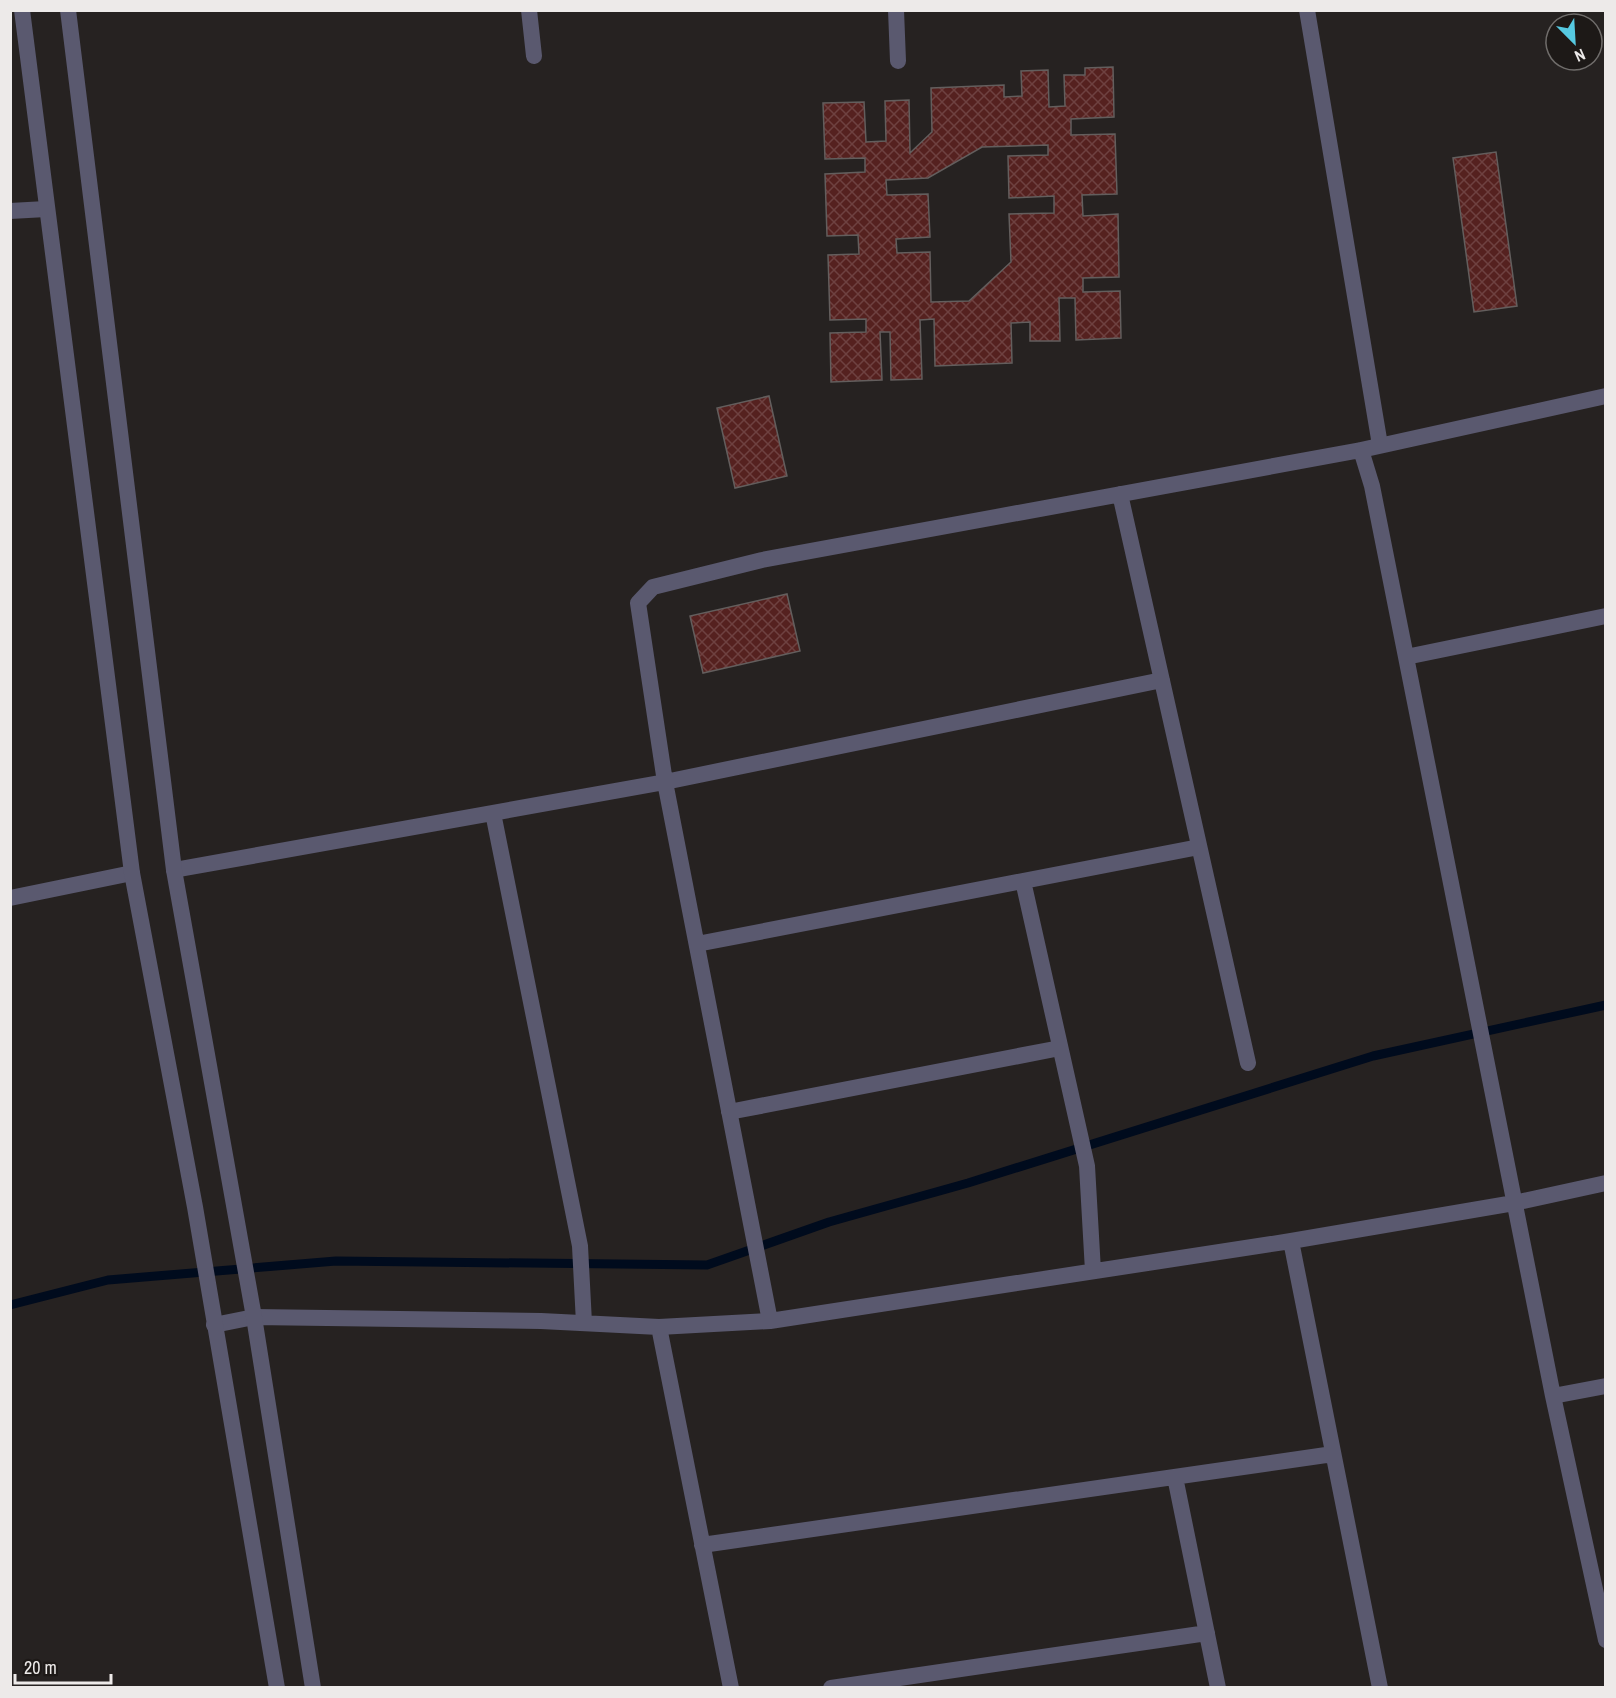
<svg xmlns="http://www.w3.org/2000/svg" width="1616" height="1698" viewBox="0 0 1616 1698" font-family="'Archivo Narrow',sans-serif">
  <style>
    .lines { fill: none; stroke-linecap: round; stroke-linejoin: round }
    .stream { stroke: #000b1d; stroke-width: 9 }
    .building { fill: url(#building-cross-hatch); stroke: #635e5d; stroke-width: 1.5; fill-rule: evenodd }
    .minor { stroke: #5a596f; stroke-width: 16 }
    .tertiary { stroke: #5a596f; stroke-width: 16 }
  </style>
  <defs>
    <pattern id="building-cross-hatch" width="8" height="8" patternUnits="userSpaceOnUse" patternTransform="scale(1.5)"><rect width="8" height="8" fill="#55211f"/><path d="M0 0l8 8M0 8l8-8" fill="none" stroke="#6e4140"/></pattern>
  </defs>
  <rect width="100%" height="100%" fill="#262221"/>
  <g class="lines">
    <path class="stream" d="M10,1305L108,1280L336,1261L707,1265L829,1222L968,1183L1373,1056L1606,1005"/>
  </g>
  <path class="building" d="M1113,67L1114,117L1071,119V135L1115,134L1117,194L1082,195L1083,216L1118,214L1119,277L1083,278V292L1120,291L1121,338L1076,340L1075,298H1059L1060,341H1030V322L1011,323L1012,363L935,366L934,319L920,320L922,379L891,380L890,332H880L882,380L831,382L830,333L866,332V319L830,320L828,255L859,254L858,235L827,236L825,174L865,172V158L825,159L823,103L864,102L866,142L886,141L885,101L909,100L910,153L932,132L931,88L1004,85V97L1022,96L1021,71L1048,70L1049,107L1065,106L1064,75H1085V68ZM1048,145V155L1008,156L1009,198L1054,196V213L1009,214L1011,262L969,301L931,302L930,252L897,253L896,239L930,237L928,194L887,195L886,180L928,178L982,147Z
    M1496,152L1517,306L1474,312L1453,158Z
    M769,396L787,476L735,488L717,408Z
    M787,594L800,651L703,673L690,616Z"/>
  <g class="lines">
    <path class="minor" d="M529,10L534,56
      M896,10L898,61
      M1307,10L1380,445
      M10,211L46,209
      M1361,450L1372,486L1553,1396L1606,1640
      M1120,494L1248,1063
      M1406,657L1606,616
      M493,813L580,1246L584,1323
      M174,870L665,782L638,603L653,587L762,560L1361,450L1606,396
      M1023,881L1087,1166L1093,1271
      M10,898L132,873
      M697,944L1199,847
      M729,1112L1060,1048
      M1291,1241L1380,1688
      M770,1321L665,782L1162,680
      M214,1325L254,1317L541,1321L659,1327L770,1321L1291,1241L1514,1203L1606,1183
      M659,1327L731,1688
      M1553,1396L1606,1386
      M1175,1477L1218,1688
      M702,1545L1333,1454
      M831,1688L1207,1633"/>
    <path class="tertiary" d="M22,10L132,873L195,1207L277,1688
      M68,10L174,870L254,1317L313,1688"/>
  </g>
  <rect width="1616" height="1698" fill="none" stroke="#edeae9" stroke-width="24"/>
  <g transform="translate(1574 42) rotate(156)"><circle r="28" fill="#1d1917" stroke="#706d6b" stroke-width="1.5"/>
  <path d="M0-4.5L10 22L0 15L-10 22Z" fill="#56c9e1"/>
  <text y="-9" font-size="16" font-weight="bold" text-anchor="middle" fill="#edeae9">N</text>
  </g>
  <path d="M15 1674v9h96v-9" fill="none" stroke="#edeae9" stroke-width="3"/>
  <text x="24" y="1674" font-size="18" fill="#edeae9" stroke="#1d1917" stroke-width="4.5" paint-order="stroke">20 m</text>
</svg>
